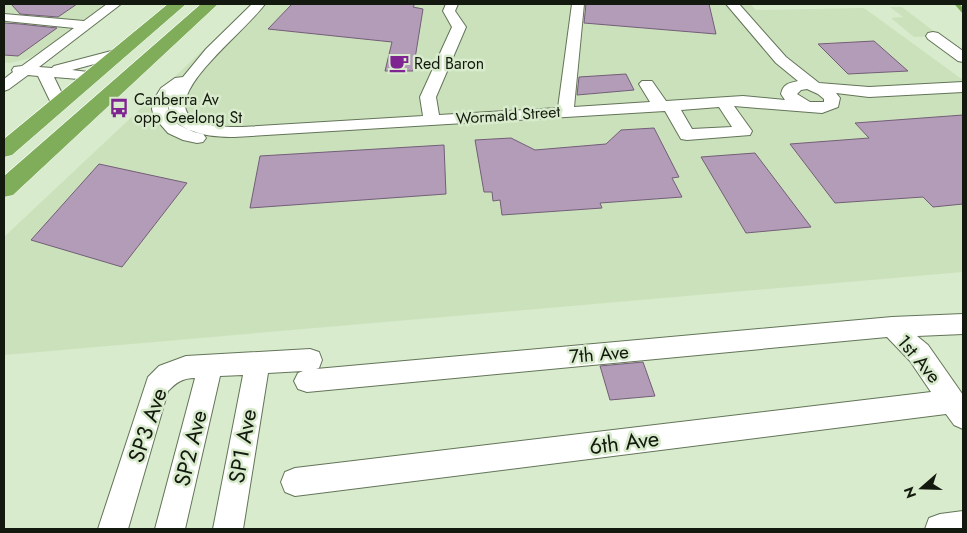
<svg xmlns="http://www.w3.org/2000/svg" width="967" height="533" viewBox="0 0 967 533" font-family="Jost,sans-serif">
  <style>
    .built { fill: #cbe1bb }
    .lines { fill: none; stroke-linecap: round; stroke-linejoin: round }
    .stream { stroke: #81b25b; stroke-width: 4 }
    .building { fill: #b39cb8; stroke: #735e77 }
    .minor-casing { stroke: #637458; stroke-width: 2 }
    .highway-casing { stroke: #fff; stroke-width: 1 }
    .minor { fill: #fff; fill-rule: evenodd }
    .highway { fill: #7fad5a; fill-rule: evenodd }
    .labels { text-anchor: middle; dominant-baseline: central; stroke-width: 5; stroke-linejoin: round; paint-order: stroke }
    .far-poi-label { font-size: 16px; fill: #13190e; stroke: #d8ebcc; text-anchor: start }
    .far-street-label { font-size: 16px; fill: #13190e; stroke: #d8ebcc }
    .street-label { font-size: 19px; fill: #13190e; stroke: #d8ebcc }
    .near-street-label { font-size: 22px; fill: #13190e; stroke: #d8ebcc }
  </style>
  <rect width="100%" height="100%" fill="#d8ebcc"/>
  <path class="built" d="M4,4H108L38,54L27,59L9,63L4,62Z
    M252,4H750L756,10L864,8L963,80V272L4,355V237Z
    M890,7H902L940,36L914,37L891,18L903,17Z"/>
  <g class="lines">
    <path class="stream" d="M957,4L963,11"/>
  </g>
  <path class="building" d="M11,4H77L58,17L20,14Z
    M292,4H415L413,7L423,9L413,71H385L392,42L268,29Z
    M586,4H709L716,34L584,23Z
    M4,23L20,24L57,28L18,56L4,55Z
    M874,41L908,71L848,74L818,44Z
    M626,74L634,90L577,95L579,77Z
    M963,115V204L933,207L923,197L835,203L790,144L869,138L855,123Z
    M654,128L679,177L672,178L682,197L600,203L602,208L502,215L500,200L493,201L492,192H484L475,140L511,138L535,150L606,144L621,130Z
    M444,145L446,194L250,208L260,156Z
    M755,153L811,227L746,233L701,157Z
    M99,164L187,183L122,267L31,240Z
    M643,362L655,396L610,400L600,366Z"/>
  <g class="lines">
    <defs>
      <path id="minor" d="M107,4H121L39,67L52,68L54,66L119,49L124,50L126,53L124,56L72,70L96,73L98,76L96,79L91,80L54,77L67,104L65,107H53L38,76L28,75L9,89L4,91V79L13,72L12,70L14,67L22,66L74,28L6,21L4,20V14L84,21Z
        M252,4H265C238,41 114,129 242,127L423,116L420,97L452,27L443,11L446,4H458L455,11L466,27L436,97L439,115L558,108L572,4H584L574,107L650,102L639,84L642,81H652L666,101L743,96L785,100L781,94C783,84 789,83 798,81L776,63L726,4H739L786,57L819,83L869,87L963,82V92L869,97L836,93L840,98L838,107L822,113L734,106L752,131L750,135L687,140L681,139L665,111L234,137C212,137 172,134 168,105C167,124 188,130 203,134L206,138L203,142L197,143L183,140L168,133L154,117L152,109L153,101L161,88L175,78L183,77L206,49ZM807,89L818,94L824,99V102H810L797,94L801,90ZM719,107L732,127L692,129L681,110Z
        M933,32L938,33L963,51V62L958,61L928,39L926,36L928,33Z
        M963,314V334L917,336L928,345L963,395V429L954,425L946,414L295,496L285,492L281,482L285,472L295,468L931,392L910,361L887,337L307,392L298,389L294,381L298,373L303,371L268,373L243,529H213L243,375L220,376L185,529H155L195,378C182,378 176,383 168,391L128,529H98L148,377L159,366L186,356L310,349L319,352L322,360L319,368L316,369L892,317Z
        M963,511V529H925L929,518L940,514Z"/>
      <path id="highway" d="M168,4H186L12,155L4,157V139Z
        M201,4H218L13,195L4,197V176Z"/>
    </defs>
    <use href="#minor" class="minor-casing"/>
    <use href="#highway" class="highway-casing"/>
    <use href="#minor" class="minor"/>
    <use href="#highway" class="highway"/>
  </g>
  <defs>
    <symbol id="cafe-bare" viewBox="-9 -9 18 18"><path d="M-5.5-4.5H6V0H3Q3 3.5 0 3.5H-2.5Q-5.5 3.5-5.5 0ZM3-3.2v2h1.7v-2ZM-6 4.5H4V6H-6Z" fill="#7f2592" stroke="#d8ebcc" stroke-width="2.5" paint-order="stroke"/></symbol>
    <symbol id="bus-bare" viewBox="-9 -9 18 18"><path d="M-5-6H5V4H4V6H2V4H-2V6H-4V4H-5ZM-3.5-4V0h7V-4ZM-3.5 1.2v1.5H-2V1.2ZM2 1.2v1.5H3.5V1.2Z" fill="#7f2592" stroke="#d8ebcc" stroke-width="2.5" paint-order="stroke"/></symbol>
  </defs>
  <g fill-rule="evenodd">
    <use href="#cafe-bare" x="385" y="49" width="28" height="28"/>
    <use href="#bus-bare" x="105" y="94" width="28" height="28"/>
  </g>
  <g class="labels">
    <g class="far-poi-label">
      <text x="414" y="63">Red Baron</text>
      <text x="134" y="99">Canberra Av<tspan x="134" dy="18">opp Geelong St</tspan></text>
    </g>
    <g class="far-street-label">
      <text transform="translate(508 115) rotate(-4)">Wormald Street</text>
    </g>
    <g class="street-label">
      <text transform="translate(599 354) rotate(-5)">7th Ave</text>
      <text transform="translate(919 359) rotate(50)">1st Ave</text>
    </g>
    <g class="near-street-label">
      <text transform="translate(147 425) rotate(-71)">SP3 Ave</text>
      <text transform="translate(624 442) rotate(-7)">6th Ave</text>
      <text transform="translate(242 446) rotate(-80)">SP1 Ave</text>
      <text transform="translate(190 448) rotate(-76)">SP2 Ave</text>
    </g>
  </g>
  <rect width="967" height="533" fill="none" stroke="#13190e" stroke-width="10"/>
  <g transform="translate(922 488) rotate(250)" stroke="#d8ebcc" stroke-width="4" paint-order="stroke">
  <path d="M0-4L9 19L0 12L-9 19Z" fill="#13190e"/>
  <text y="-8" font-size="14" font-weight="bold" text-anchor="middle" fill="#13190e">N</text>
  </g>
</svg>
